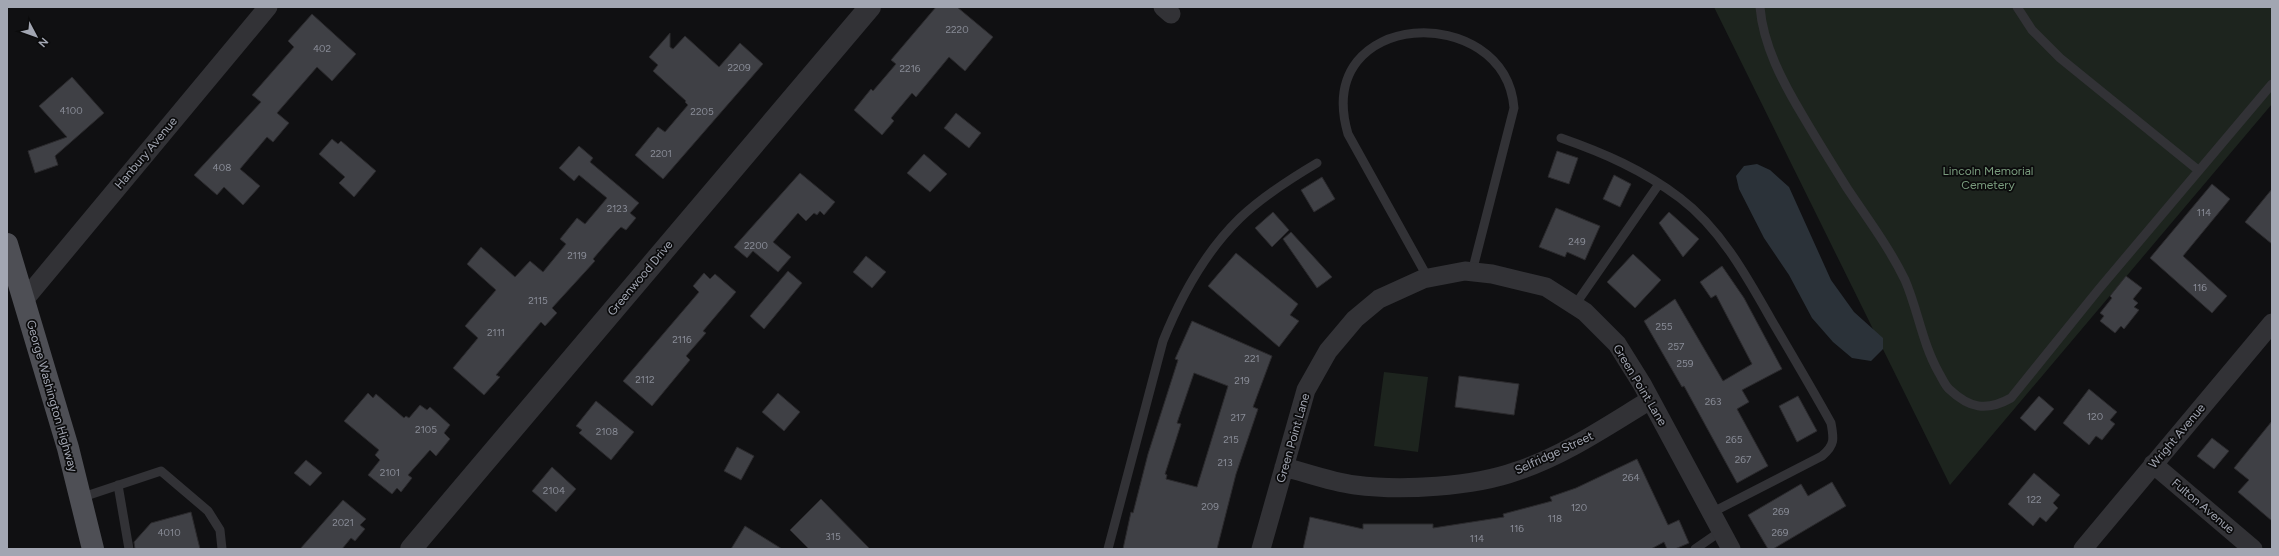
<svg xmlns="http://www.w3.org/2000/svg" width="2279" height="556" viewBox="0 0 2279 556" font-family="Figtree,sans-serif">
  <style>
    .green { fill: #1d241e }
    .water { fill: #2b3239 }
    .building { fill: #3f4045; stroke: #2b2a2d; fill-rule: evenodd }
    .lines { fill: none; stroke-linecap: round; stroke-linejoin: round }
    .service { stroke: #323236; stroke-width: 9 }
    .minor { stroke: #323236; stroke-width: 19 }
    .tertiary { stroke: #323236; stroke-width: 22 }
    .primary { stroke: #4e4f55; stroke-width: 22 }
    .labels { text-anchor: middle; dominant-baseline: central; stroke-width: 3.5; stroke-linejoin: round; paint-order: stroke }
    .number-label { font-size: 10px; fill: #898c97 }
    .street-label { font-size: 12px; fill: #a2a6b2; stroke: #0b0b0c }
    .park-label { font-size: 12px; fill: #7a9c7e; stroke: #0b0b0c }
  </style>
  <rect width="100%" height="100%" fill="#101012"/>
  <path class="green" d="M1714,7H2272V104L1950,485Z
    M1384,372L1428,377L1418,452L1374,446Z"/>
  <path class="water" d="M1757,164L1770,170L1789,187L1831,280L1854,312L1883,338V349L1871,361L1852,358L1833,342L1812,318L1789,275L1764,238L1739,189L1736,176L1744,166Z"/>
  <path class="building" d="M936,7H957L993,37L965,71L949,57L916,97L912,93L891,118L894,121L882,135L854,110L871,89L873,91L896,64L891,60Z
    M312,14L356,54L332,81L317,67L277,113L289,123L273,142L267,137L240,169L260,186L243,205L224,187L217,195L194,175L261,102L252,95L294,47L288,41Z
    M670,33V47L673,49L685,36L719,67L740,43L763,64L663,179L635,155L658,127L665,132L688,105L685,102L686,101L653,71L658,65L649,57Z
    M72,77L104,113L55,156L58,165L35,173L28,151L67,137L39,106Z
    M956,113L981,133L969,148L944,128Z
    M332,139L338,144L341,141L376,171L354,197L339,183L345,177L319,154Z
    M579,146L593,158L590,162L639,203L630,213L636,218L626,230L621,227L617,231L593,259L595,261L552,308L557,313L545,326L541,322L496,375L500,377L484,395L453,368L478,338L465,326L496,290L467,264L481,247L515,277L530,261L543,272L566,244L560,239L577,218L585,224L607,198L579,175L574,181L559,168Z
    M1557,151L1578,158L1569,184L1548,177Z
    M924,154L947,174L930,192L907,173Z
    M800,173L835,202L824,215L820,211L817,215L814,213L806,221L798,213L773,242L791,257L778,272L753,251L747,258L734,247Z
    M1614,175L1631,184L1620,207L1603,199Z
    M1322,177L1335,199L1314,212L1301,190Z
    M2212,184L2230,199L2183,256L2227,296L2212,313L2150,258Z
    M2272,189V244L2245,222Z
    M1556,208L1600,226L1585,260L1567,252L1565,257L1539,247Z
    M1273,212L1289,230L1272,247L1255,228Z
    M1669,212L1699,239L1683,257L1659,223Z
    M1291,232L1332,277L1317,288L1283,239Z
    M1236,253L1298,304L1290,315L1299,321L1279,347L1208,286Z
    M1633,254L1661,280L1635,308L1607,282Z
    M866,256L886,272L872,288L853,272Z
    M1722,266L1744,298L1782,369L1742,390L1749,402L1737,409L1768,466L1737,483L1684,386L1682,387L1644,321L1675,299L1723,381L1752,364L1716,295L1711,298L1700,282Z
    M788,271L802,283L764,329L750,316Z
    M704,273L710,279L715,274L736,292L703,331L706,333L686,356L690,360L652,406L623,381L699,292L693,286Z
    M2126,276L2142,288L2133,299L2138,303L2134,307L2139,310L2124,329L2121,326L2115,333L2100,321L2104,316L2100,313L2112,298L2110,296Z
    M1192,321L1272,356L1253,407L1258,409L1236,474L1217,549H1123L1131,512L1133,513L1148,454L1178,360L1175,359ZM1194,373L1228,386L1197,487L1166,479L1167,475L1165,474L1181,424L1177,423Z
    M1459,376L1519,384L1514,415L1455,407Z
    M2089,389L2117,412L2110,420L2115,424L2102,440L2096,436L2089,445L2063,423Z
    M368,393L373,398L376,394L404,418L406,416L409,418L420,405L427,410L430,407L450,425L444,433L450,439L436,456L430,450L408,475L412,478L401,492L397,488L392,494L368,475L380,460L375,455L379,450L344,421Z
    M778,393L800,412L784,431L762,412Z
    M1798,396L1817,431L1797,442L1779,406Z
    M2039,396L2054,409L2035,431L2020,418Z
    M596,401L634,432L611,460L579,433L582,430L576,426Z
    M2272,421V521L2238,492L2249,480L2234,468Z
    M2212,438L2229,451L2214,469L2197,456Z
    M737,447L754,456L741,480L724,471Z
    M1637,459L1668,525L1679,520L1689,543L1675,549H1667L1664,542L1651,549H1303L1310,517L1363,529V524H1433V528L1504,517L1503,514L1552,501L1550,497L1576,488Z
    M306,460L322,473L310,486L294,473Z
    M552,467L576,489L556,512L532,491Z
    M2034,473L2060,495L2053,503L2058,508L2046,522L2040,517L2033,526L2008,504Z
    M1832,482L1846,506L1773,549H1768L1748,515L1801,484L1808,496Z
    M821,499L870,549H809L790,530Z
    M343,500L366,519L360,525L365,529L355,541L351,538L342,549H300Z
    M191,512L200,549H135L134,542L151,523Z
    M745,526L782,549H731Z"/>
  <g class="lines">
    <path class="service" d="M1760,7C1763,45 1783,83 1803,116C1817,140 1832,164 1847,188C1867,218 1889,247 1905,280C1918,310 1922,343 1939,373C1942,378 1945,385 1949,389C1969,408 1986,412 2011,398L2099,289L2272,84
      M2017,7L2032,30L2060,58L2198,170
      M1561,138C1604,153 1643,170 1680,198C1721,229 1747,277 1772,321C1792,355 1812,389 1831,423C1834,439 1835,445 1822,456L1711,513
      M1428,278L1348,134C1311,8 1505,0 1514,108L1472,272
      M1575,305L1659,184
      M118,485L129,549
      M80,498L161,471L208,511L220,530L222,549
      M1108,549L1163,341C1181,296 1205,252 1240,218C1263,196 1290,179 1317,163
      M1695,549L1721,531"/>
    <path class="minor" d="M1163,7L1171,14
      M25,299L268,7
      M2153,464L2253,549
      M1284,467C1307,473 1331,482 1355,485C1401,491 1473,487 1517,471C1565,455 1607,426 1650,400
      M1261,549L1306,390L1328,351L1355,319L1379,299L1423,279L1465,271L1492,274L1546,287L1585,312L1617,344L1642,384L1731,549
      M2083,549L2272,323"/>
    <path class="tertiary" d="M411,549L870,7"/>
    <path class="primary" d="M7,244L68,448L93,549"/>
  </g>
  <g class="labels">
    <g class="number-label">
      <text x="957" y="29">2220</text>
      <text x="322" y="48">402</text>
      <text x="739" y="67">2209</text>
      <text x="910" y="68">2216</text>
      <text x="71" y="110">4100</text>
      <text x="702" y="111">2205</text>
      <text x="661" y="153">2201</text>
      <text x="222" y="167">408</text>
      <text x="617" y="208">2123</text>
      <text x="2204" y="212">114</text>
      <text x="1577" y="241">249</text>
      <text x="756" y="245">2200</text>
      <text x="577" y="255">2119</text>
      <text x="2200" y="287">116</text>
      <text x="538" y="300">2115</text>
      <text x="1664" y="326">255</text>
      <text x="496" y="332">2111</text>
      <text x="682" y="339">2116</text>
      <text x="1676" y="346">257</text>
      <text x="1252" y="358">221</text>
      <text x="1685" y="363">259</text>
      <text x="645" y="379">2112</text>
      <text x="1242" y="380">219</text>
      <text x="1713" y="401">263</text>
      <text x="2095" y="416">120</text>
      <text x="1238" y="417">217</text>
      <text x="426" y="429">2105</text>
      <text x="607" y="431">2108</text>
      <text x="1231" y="439">215</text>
      <text x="1734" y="439">265</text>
      <text x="1743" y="459">267</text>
      <text x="1225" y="462">213</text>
      <text x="390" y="472">2101</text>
      <text x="1631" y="477">264</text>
      <text x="554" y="490">2104</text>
      <text x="2034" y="499">122</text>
      <text x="1210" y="506">209</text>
      <text x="1579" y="507">120</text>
      <text x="1781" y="511">269</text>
      <text x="1555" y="518">118</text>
      <text x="343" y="522">2021</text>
      <text x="1517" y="528">116</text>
      <text x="169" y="532">4010</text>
      <text x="1780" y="532">269</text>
      <text x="833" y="536">315</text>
      <text x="1477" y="538">114</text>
    </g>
    <g class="street-label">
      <text transform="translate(146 153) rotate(-50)">Hanbury Avenue</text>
      <text transform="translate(640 278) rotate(-50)">Greenwood Drive</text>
      <text transform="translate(1640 385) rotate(59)">Green Point Lane</text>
      <text transform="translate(52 396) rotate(74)">George Washington Highway</text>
      <text transform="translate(2177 436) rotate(-50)">Wright Avenue</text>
      <text transform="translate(1293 438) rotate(-74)">Green Point Lane</text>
      <text transform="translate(1554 453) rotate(-25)">Selfridge Street</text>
      <text transform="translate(2203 506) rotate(40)">Fulton Avenue</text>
    </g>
    <g class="park-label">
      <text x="1988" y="171">Lincoln Memorial<tspan x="1988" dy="14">Cemetery</tspan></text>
    </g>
  </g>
  <rect width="2279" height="556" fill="none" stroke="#a2a6b2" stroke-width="16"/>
  <g transform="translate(36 36) rotate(131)" stroke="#0b0b0c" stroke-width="3" paint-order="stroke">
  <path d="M0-3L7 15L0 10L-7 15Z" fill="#a2a6b2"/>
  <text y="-6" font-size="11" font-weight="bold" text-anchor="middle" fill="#a2a6b2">N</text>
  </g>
</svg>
